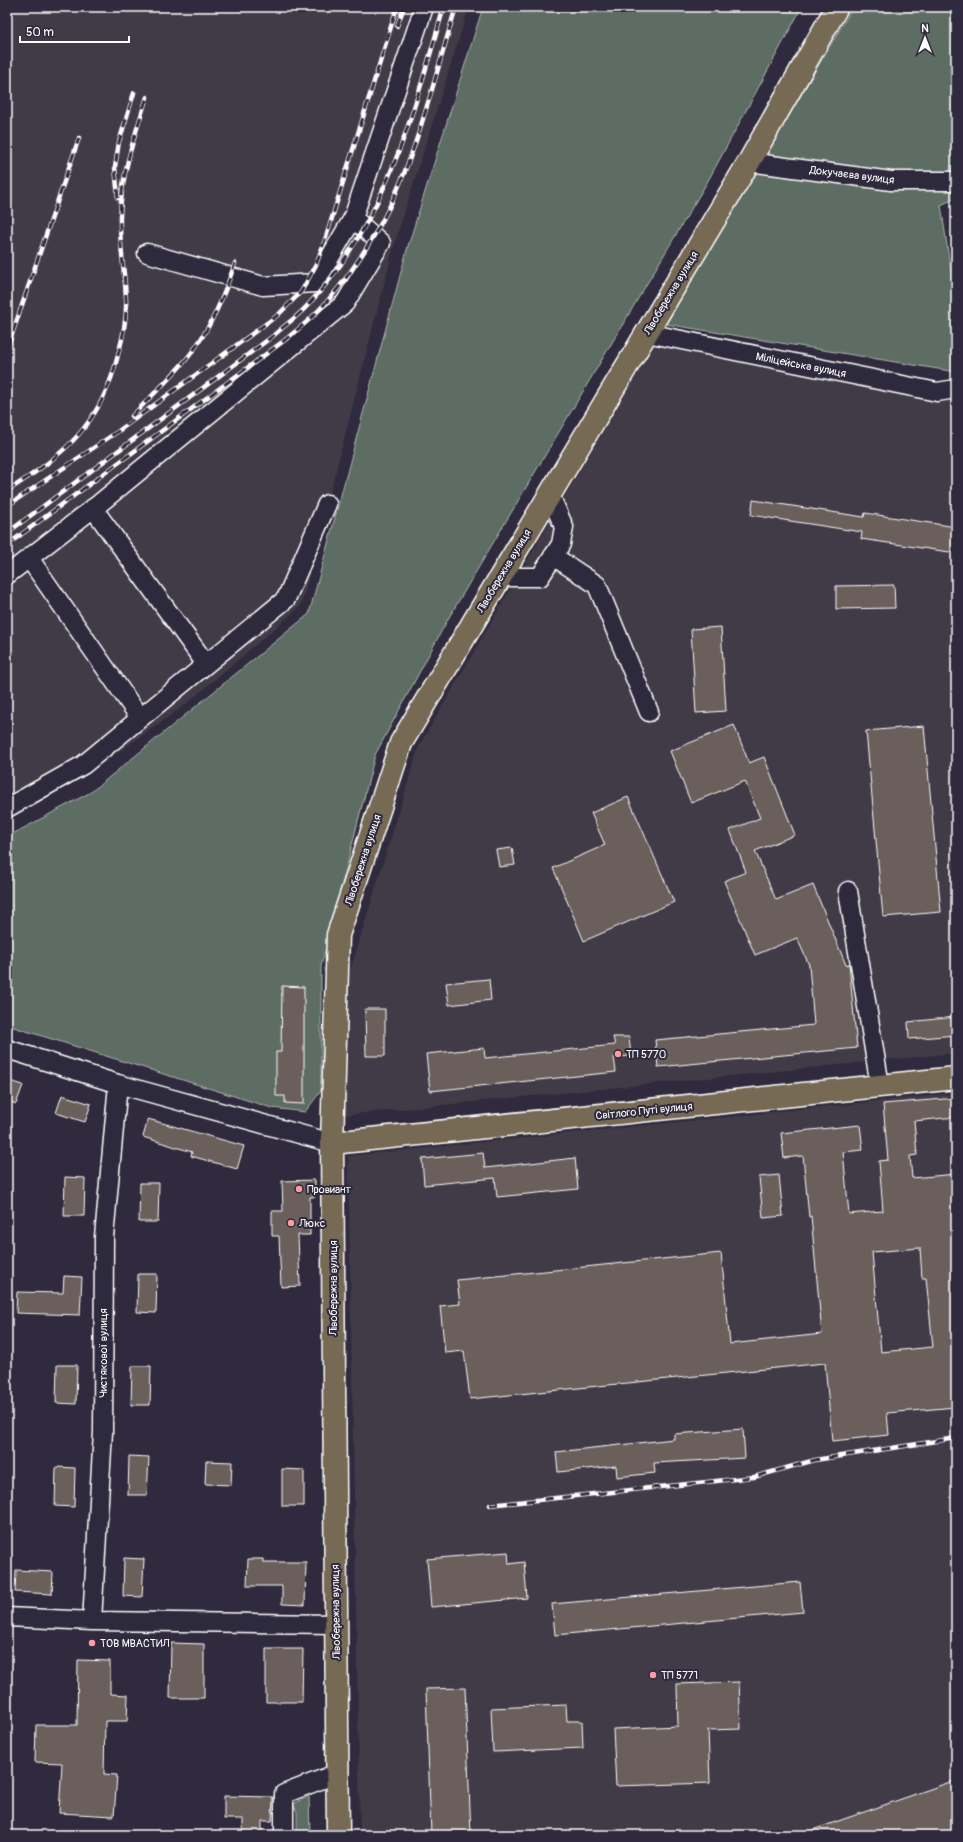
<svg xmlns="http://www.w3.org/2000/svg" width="963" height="1842" viewBox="0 0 963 1842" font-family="Pangolin,sans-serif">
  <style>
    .built { fill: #413a46 }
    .green { fill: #5d6d64; stroke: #aeb6b2 }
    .building { fill: #6b5f5a; stroke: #fff; fill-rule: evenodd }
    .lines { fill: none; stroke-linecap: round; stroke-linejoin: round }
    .minor-casing { stroke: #fff; stroke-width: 21 }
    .major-casing { stroke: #fff; stroke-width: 25 }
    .minor { stroke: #2f2a3d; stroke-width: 18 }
    .major { stroke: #766a54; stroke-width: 22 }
    .rail-casing { stroke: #fff; stroke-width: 4.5 }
    .rail { stroke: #2f2a3d; stroke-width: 3; stroke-dasharray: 9; stroke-linecap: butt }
    .poi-dot { fill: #ff9aa2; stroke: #2f2a3d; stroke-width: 1.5 }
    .labels { text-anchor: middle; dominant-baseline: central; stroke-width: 4; stroke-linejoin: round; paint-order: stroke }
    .street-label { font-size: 11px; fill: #fff; stroke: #2f2a3d }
    .poi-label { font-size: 11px; fill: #fff; stroke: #2f2a3d; text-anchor: start }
  </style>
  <rect width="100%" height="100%" fill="#2f2a3d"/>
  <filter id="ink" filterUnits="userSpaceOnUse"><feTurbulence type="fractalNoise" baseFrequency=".025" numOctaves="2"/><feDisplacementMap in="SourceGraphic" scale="8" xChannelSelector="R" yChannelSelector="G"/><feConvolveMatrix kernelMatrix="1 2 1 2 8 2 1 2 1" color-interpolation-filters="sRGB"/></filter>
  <g filter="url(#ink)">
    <path class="built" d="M7,7H469L395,242L301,606L185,705L81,779L7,816Z
      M654,341L956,394V1053L345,1115L346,984L419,746L598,439Z
      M956,1093V1835H360L348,1156Z"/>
    <path class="green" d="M483,7H802L709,179L448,619L375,755L321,966V1091L305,1112L272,1108L7,1025V837L91,792L309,614L408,246Z
      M853,7H956V198L941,205L956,305V372L666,324Z
      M309,1796L310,1835H297V1812L293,1804Z"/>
    <path class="building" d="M753,500L864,517L865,513L956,527V553L861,539L862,532L751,515Z
      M894,585L895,608L836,609V586Z
      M721,627L726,711L696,713L691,629Z
      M734,725L749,763L764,757L795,835L755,851L776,900L813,885L846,965L849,964L857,1048L658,1067L655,1040L814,1025L809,965L797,938L755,955L724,881L746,872L730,830L760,818L745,781L691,803L670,751Z
      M924,726L941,912L883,917L866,731Z
      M628,797L674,902L584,941L553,868L605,845L591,813Z
      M512,848L515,865L499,867L496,850Z
      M489,979L491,1000L449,1005L446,983Z
      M282,986L304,987V1104L285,1103V1096H276V1052H281Z
      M365,1009H385V1056H366Z
      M956,1017V1035L909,1039L908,1022Z
      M613,1037H629L631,1056L614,1057L616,1072L430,1091L426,1054L484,1048L485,1058L615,1045Z
      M7,1080L23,1085L16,1104L7,1101Z
      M62,1095L91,1104L85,1122L56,1113Z
      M956,1098V1117L914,1121L917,1155L910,1156L912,1178L956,1174V1407L887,1413L889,1435L832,1441L825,1363L470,1399L464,1351L445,1353L440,1306L460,1304L457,1280L721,1253L730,1344L822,1334L811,1216L809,1217L803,1156L784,1158L781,1133L860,1125L863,1150L843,1152L849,1214L883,1211L879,1161L888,1160L883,1104ZM920,1248L922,1278H926L933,1347L881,1352L872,1252Z
      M148,1119L244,1146L237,1169L191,1156L192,1152L143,1137Z
      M483,1153L485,1168L575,1158L578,1189L497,1197L495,1178L424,1185L422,1159Z
      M779,1175L783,1216L763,1218L759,1177Z
      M65,1177L85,1178L84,1216H64Z
      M315,1180V1197H310V1235H298L300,1286L281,1287L279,1236H272V1211H283L282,1181Z
      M140,1183H159L158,1222H139Z
      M138,1274H157L156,1313L137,1312Z
      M64,1276L82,1277L80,1315L16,1313L17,1292L63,1293Z
      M57,1365H77L76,1404L56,1403Z
      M132,1366H151L150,1405H131Z
      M743,1429L745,1458L654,1463L655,1473L617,1477L616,1466L558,1472L556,1452L674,1439V1434Z
      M129,1456L149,1457L147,1495H128Z
      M206,1461L232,1462L231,1485L205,1484Z
      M56,1467L75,1468L74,1507L55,1506Z
      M282,1469L304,1470V1506H282Z
      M508,1552L509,1564L524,1562L527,1598L431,1607L427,1559Z
      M124,1558L144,1559L142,1597L123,1596Z
      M248,1559H263V1562H306L305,1605L282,1604V1586H247Z
      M16,1570L53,1572L52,1594L15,1592Z
      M800,1582L803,1612L555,1635L552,1604Z
      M171,1643L204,1644V1698H170Z
      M266,1649H303L302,1702H266Z
      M78,1660L110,1661V1694L128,1695L127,1721H105L104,1774L117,1775L114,1816L59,1813L62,1763L35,1762L36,1725H77Z
      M739,1682L741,1729L708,1730L710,1783L616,1786L613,1729L678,1726L677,1684Z
      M465,1688L471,1835H431L426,1689Z
      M566,1705L567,1721H582L583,1748L493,1752L491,1708Z
      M956,1780V1835H804V1833Z
      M224,1796L273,1797L272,1821H262V1835H243V1819H224Z"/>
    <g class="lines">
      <defs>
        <path id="minor" d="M749,162L891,181H956
          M147,253L263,286L315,283L353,218L424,7
          M647,333L937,392L956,389
          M93,508L206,664
          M553,556L597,585L649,712
          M29,558L140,718
          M7,575L100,503L345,303L381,243L353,218
          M501,577H540L561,544L564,527L550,495
          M7,808L83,765L286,599L327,504
          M848,891L880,1086
          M7,1049L118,1084L332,1143
          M7,1617L92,1621L336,1624
          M92,1621L103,1432L104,1237L118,1084
          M284,1835V1794L338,1773"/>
        <path id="major" d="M332,1143L956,1078
          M338,1835L332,1143L338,935L401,743L749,162L837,7"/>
      </defs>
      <use href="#minor" class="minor-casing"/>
      <use href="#major" class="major-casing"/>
      <use href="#minor" class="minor"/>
      <use href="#major" class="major"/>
      <defs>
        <path id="rail" d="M397,26L404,7
          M118,198L115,167L119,142L134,93
          M7,349L79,138
          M132,416C151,396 172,377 189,356C211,328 224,296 235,263
          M7,491C65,454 101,425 118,355C123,337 127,318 126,299C125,272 119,244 120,217C121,175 134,137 147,97
          M7,506L117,432L278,315L301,292L316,265L327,234L397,7
          M7,533L273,336C284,326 297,317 307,306C387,221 412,115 444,7
          M7,545L285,340C294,332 304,325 313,316C337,293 359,261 376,232C414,168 434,79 456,7
          M490,1505L754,1477L815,1460L956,1438"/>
      </defs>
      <use href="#rail" class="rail-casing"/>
      <use href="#rail" class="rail"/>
    </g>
  </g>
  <g class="poi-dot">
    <circle cx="618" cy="1054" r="4"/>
    <circle cx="299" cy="1189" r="4"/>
    <circle cx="291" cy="1223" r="4"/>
    <circle cx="92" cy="1643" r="4"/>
    <circle cx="653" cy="1675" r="4"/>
  </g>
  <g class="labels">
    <g class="street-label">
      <text transform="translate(852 175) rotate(7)">Докучаєва вулиця</text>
      <text transform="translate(671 293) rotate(-59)">Лівобережна вулиця</text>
      <text transform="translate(801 365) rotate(11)">Міліцейська вулиця</text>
      <text transform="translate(504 571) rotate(-59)">Лівобережна вулиця</text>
      <text transform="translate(363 860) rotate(-72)">Лівобережна вулиця</text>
      <text transform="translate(644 1111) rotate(-6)">Світлого Путі вулиця</text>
      <text transform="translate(333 1288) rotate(-90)">Лівобережна вулиця</text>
      <text transform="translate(103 1353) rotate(-90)">Чистякової вулиця</text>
      <text transform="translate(336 1612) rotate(-91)">Лівобережна вулиця</text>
    </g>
    <g class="poi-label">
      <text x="626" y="1054">ТП 5770</text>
      <text x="307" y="1189">Провиант</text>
      <text x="299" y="1223">Люкс</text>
      <text x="100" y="1643">ТОВ МВАСТИЛ</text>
      <text x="661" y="1675">ТП 5771</text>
    </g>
  </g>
  <rect width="963" height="1842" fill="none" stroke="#2f2a3d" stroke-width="24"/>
  <rect x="12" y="12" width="939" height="1818" fill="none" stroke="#fff" stroke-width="1.5" filter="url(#ink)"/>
  <g transform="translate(925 38)" stroke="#2f2a3d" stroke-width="3" paint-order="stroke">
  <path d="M0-3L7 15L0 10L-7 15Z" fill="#ffffff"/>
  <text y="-6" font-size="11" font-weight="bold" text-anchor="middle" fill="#ffffff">N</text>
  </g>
  <path d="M20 36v6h109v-6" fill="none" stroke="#ffffff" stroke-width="2"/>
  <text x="26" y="36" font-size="12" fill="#ffffff" stroke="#2f2a3d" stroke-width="3" paint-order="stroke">50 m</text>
</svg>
